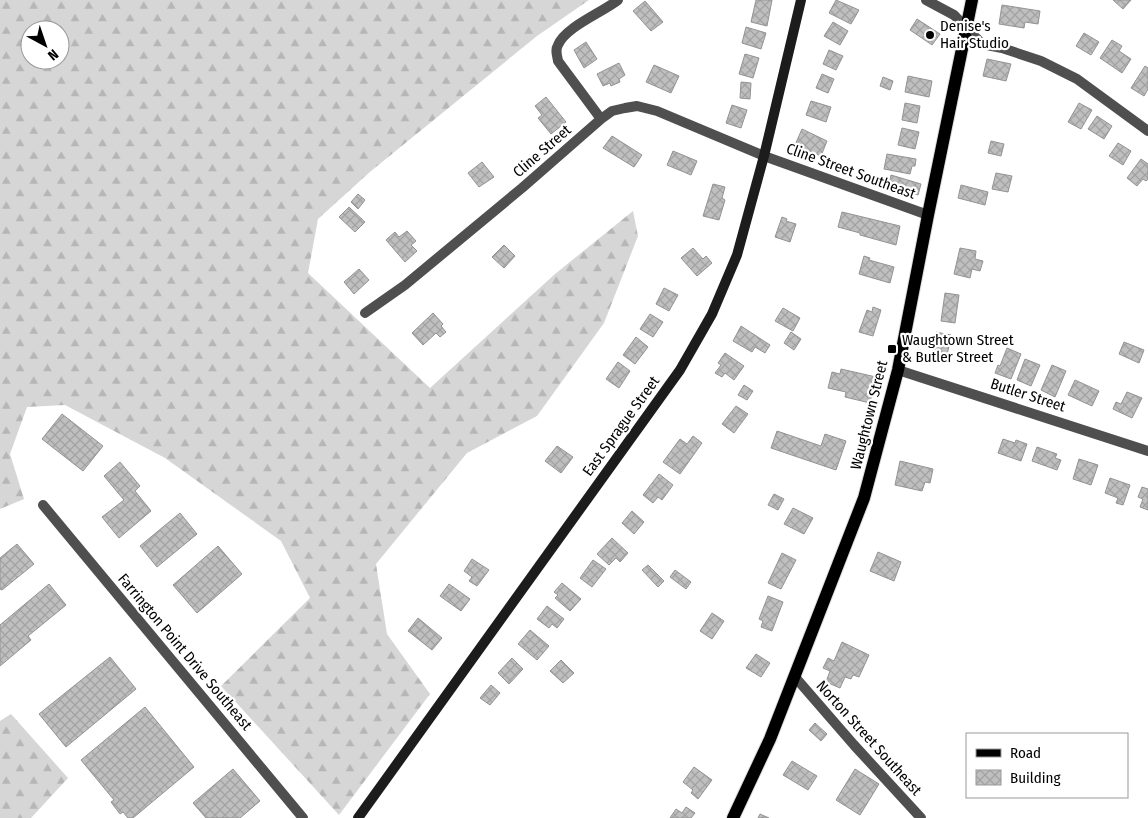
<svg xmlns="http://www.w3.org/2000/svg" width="1148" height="818" viewBox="0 0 1148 818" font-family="'Fira Sans Condensed',sans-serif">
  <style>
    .forest { fill: url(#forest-firs); fill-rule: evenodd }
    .building { fill: url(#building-cross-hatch); stroke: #939393 }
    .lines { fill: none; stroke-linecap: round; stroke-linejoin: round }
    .primary-casing { stroke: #dbdbdb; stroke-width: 14 }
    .street { stroke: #4f4f4f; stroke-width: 10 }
    .secondary { stroke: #1c1c1c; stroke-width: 10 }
    .primary { stroke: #000; stroke-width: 12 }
    .poi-dot { fill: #000; stroke: #fff; stroke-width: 2 }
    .labels { text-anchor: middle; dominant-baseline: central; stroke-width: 4.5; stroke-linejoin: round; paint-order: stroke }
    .poi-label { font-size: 15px; fill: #000; stroke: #fff; text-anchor: start }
    .street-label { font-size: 15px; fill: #000; stroke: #fff }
  </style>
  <defs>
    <pattern id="forest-firs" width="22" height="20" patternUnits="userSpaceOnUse" patternTransform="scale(1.25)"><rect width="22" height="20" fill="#d6d6d6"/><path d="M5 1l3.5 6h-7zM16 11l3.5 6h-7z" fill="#b6b6b6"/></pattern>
    <pattern id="building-cross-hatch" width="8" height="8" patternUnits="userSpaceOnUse" patternTransform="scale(1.25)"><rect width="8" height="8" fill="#bfbfbf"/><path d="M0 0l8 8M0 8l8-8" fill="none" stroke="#a2a2a2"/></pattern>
  </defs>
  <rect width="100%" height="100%" fill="#fff"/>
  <path class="forest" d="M0,0H589L537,36L371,171L318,219L308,273L430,388L555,274L633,211L638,236L604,323L537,416L467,453L376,564L387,634L430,694L339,815L221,686L310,598L281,541L165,458L65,405L27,407L10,454L24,499L0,509ZM30,30H60V60H30Z
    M11,714L68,778L31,818H0V721Z"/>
  <path class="building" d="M756,0H772L767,26L751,22Z
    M836,0L859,10L851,24L829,13Z
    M1113,0H1131L1123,9Z
    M645,1L663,22L651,31L633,11Z
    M1002,5L1040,11L1038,24L1025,22L1024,28L999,24Z
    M917,19L940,34L932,45L910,30Z
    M833,22L848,31L840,45L824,36Z
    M746,27L766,33L761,49L742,43Z
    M1084,33L1099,42L1091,55L1076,46Z
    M1112,40L1122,46L1119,51L1131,59L1122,73L1100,58Z
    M586,42L597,59L584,68L574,50Z
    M829,50L843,56L836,70L823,64Z
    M745,54L759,58L753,78L739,74Z
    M987,59L1011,64L1006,81L983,76Z
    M619,63L625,75L619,79L620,82L611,86L610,83L603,86L597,74Z
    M654,65L679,76L671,93L646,82Z
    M1145,66L1148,68V89L1144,96L1131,88Z
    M822,74L834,79L828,93L816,88Z
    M908,76L932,81L929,97L905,92Z
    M883,77L893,81L890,90L880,86Z
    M741,82L751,83L750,99L740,98Z
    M546,97L566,122L551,134L538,118L542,115L535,106Z
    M811,101L831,107L826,122L806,115Z
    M905,103L920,106L917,123L902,120Z
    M1079,103L1092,110L1081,129L1068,122Z
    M732,105L747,110L741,128L726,123Z
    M1097,116L1112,126L1104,139L1088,129Z
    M902,128L919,132L915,149L898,145Z
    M802,129L827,141L821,156L795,145Z
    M612,136L642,155L634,167L603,148Z
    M991,141L1004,144L1001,156L988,153Z
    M1118,143L1131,151L1123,165L1109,156Z
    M673,151L697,161L691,175L667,165Z
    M887,154L916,159L915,166H912L910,174L884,169Z
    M1141,159L1148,164V179L1146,181L1143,179L1137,186L1127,178Z
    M482,162L494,177L479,187L468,173Z
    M996,173L1012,176L1008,192L992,189Z
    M891,175L921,184L918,195L888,185Z
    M713,184L725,187L722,198L725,200L719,220L703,216Z
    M961,185L988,192L985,205L958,198Z
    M358,194L365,200L358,209L351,202Z
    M349,207L365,222L355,232L339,217Z
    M842,212L900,226L896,245L860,235V233L838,227Z
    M782,217L787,219L786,221L796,224L790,242L775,237Z
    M407,231L416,241L411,245L417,251L405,262L386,240L395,232L399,237Z
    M504,245L515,256L504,268L492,257Z
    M693,248L703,259L706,256L712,263L697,276L681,258Z
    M960,248L976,251L975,259L983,261L980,271L972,269L970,278L954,274Z
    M864,256L870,258L869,260L894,267L890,283L859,274Z
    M359,269L369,280L354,294L344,282Z
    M664,288L678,295L669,311L656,304Z
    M945,293L959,295L955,323L941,321Z
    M873,307L881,310L873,336L859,332L867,310L872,312Z
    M783,308L800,318L793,331L775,321Z
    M433,313L443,324L441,326L446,332L440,337L436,333L423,345L412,333Z
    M650,314L663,322L653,337L640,329Z
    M741,326L770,345L765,353L755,347L752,352L733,341Z
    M791,332L801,339L794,350L784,343Z
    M936,332L951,335L946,361L931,358Z
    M636,337L648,347L635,364L623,355Z
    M1124,342L1144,350L1139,363L1119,354Z
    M1007,348L1021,354L1011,379L995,373L998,365L1000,366Z
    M725,353L744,366L734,380L725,373L722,377L715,373L721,365L718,363Z
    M1025,359L1040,365L1031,386L1017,380Z
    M618,362L630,371L619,388L606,379Z
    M1052,365L1066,371L1055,397L1041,390Z
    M841,369L876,377L870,403L845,397L846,392L828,388L832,372L840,374Z
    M1075,380L1099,391L1092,406L1068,395Z
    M744,385L753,391L747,400L738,395Z
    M1127,392L1142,398L1132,418L1113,409L1116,402L1121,404Z
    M736,406L748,414L734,433L722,424Z
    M62,414L103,446L83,471L42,439Z
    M777,431L821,446L825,434L846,441L836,470L771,448Z
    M693,436L702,443L680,474L663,462L680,439L687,444Z
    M1003,439L1015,443L1016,440L1027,444L1021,461L998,453Z
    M557,446L573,457L561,473L545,461Z
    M1037,447L1057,454L1055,458L1061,460L1057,470L1032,461Z
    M1079,459L1098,465L1091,485L1073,479Z
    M900,461L933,469L930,483L925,482L922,491L895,485Z
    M120,462L140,486L135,491L151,511L119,538L102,517L124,500L104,476Z
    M659,474L673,485L662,500L658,497L653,503L643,495Z
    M1110,478L1130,485L1123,505L1116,503L1118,498L1105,493Z
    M1142,487L1148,489V510L1140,507L1143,499L1138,497Z
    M774,494L784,499L778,510L768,505Z
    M793,508L813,518L804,534L784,524Z
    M632,511L644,522L634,534L622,523Z
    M180,513L197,534L157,567L140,546Z
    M612,538L628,553L620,562L616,558L609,565L597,554Z
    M17,544L34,564L2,590L0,589V558Z
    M218,546L242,574L197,613L173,585Z
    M878,552L901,562L894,581L870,571Z
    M782,553L796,560L781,589L768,583Z
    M472,559L489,570L477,586L469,581L472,577L464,571Z
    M593,560L606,569L592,587L580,578Z
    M648,565L664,581L658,587L642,570Z
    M675,570L691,582L686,589L670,577Z
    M562,583L581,599L570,611L555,598L558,595L554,592Z
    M49,584L66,605L28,636L31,640L0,666V625Z
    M449,584L470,599L461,611L440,596Z
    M768,596L783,602L772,631L761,627L763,621L759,619Z
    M547,606L564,619L557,628L552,624L549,628L537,619Z
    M712,613L724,621L712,639L700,631Z
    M418,618L442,638L432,650L408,631Z
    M530,630L549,646L537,660L518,644Z
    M842,642L869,655L859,677L853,675L851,679L845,677L840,688L826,682L830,671L823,668L828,658L834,661Z
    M756,654L770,663L761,677L746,668Z
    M110,657L136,689L66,747L39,714Z
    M512,658L523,669L509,684L498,673Z
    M561,660L574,673L563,683L550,671Z
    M491,685L500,693L490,705L480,698Z
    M145,707L194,767L133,818H128L123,812L120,814L111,802L114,800L81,760Z
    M815,723L827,734L821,741L809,730Z
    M792,761L817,776L808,790L783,775Z
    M694,767L712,780L698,799L691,793L693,790L683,782Z
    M233,769L260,801L240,818H206L193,803Z
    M855,769L879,784L860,815L836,800Z
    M686,807L695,813L691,818H670L676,809L682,813Z
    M760,814L769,818H758Z"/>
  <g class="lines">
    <defs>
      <path id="primary" d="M733,818L770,739L864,498L898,370L928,215L972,0"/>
    </defs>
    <use href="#primary" class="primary-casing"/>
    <path class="street" d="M926,0L954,15L982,44L1002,48L1041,61L1077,79L1148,131
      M601,119L558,61C557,55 555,50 558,45C565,27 603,12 618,0
      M365,313L405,285L522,188L601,119L612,111L625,108L637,106L657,111L764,156L928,215
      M898,370L1148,451
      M43,505L303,818
      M795,677L854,745L921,818"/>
    <path class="secondary" d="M358,818L680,370L712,314L737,255L764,156L801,0"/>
    <use href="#primary" class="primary"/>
  </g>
  <g class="poi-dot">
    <circle cx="930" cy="35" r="5"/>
    <rect x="887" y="344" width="10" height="10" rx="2.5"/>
  </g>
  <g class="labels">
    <g class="poi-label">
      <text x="940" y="26">Denise's<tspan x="940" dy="17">Hair Studio</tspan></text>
      <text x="902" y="340">Waughtown Street<tspan x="902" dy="17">&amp; Butler Street</tspan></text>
    </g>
    <g class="street-label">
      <text transform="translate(542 151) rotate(-41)">Cline Street</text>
      <text transform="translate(851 171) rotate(20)">Cline Street Southeast</text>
      <text transform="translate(1028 395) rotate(18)">Butler Street</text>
      <text transform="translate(869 415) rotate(-76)">Waughtown Street</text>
      <text transform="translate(621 426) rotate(-54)">East Sprague Street</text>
      <text transform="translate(185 652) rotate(50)">Farrington Point Drive Southeast</text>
      <text transform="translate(869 738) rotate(48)">Norton Street Southeast</text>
    </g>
  </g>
  <rect x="966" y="733" width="162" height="65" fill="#ffffff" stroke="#999999"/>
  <rect x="976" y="749" width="25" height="8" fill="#000000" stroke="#999999"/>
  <text x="1010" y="758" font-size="15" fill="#000000">Road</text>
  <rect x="976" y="770" width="25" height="15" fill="url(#building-cross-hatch)" stroke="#999999"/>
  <text x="1010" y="783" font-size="15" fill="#000000">Building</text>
  <g transform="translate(45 45) rotate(140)"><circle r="24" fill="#ffffff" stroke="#999999"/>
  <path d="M0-4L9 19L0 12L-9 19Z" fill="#000000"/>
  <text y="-8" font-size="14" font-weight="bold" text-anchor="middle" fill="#000000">N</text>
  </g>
</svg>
